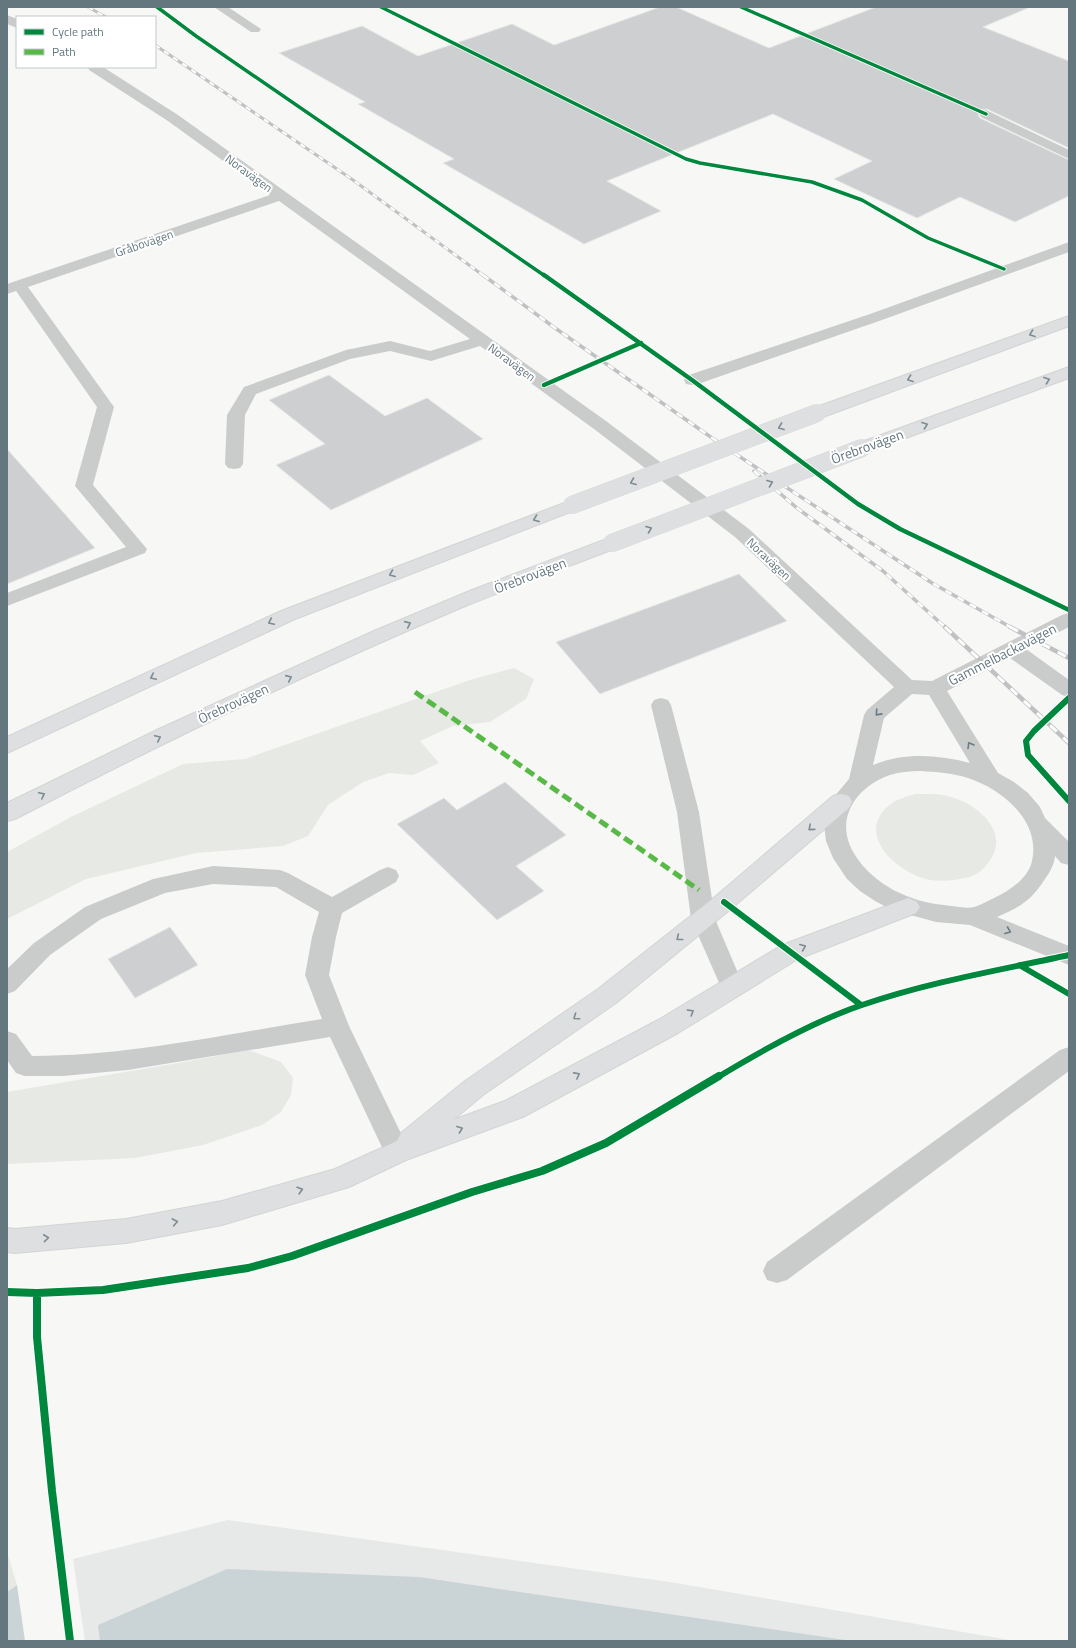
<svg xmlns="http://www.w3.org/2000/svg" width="1076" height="1648" viewBox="0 0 1076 1648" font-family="'Titillium Web',sans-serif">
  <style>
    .built { fill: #e7e9e8 }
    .green { fill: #e6e9e4 }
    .water { fill: #cad4d6 }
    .building { fill: #cdcfd0; stroke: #e6e6e6 }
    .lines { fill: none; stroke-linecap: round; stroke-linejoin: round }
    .highway-casing { stroke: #d3d4d4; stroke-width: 2 }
    .minor { fill: #cacccc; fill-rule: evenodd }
    .highway { fill: #dedfe0; fill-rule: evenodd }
    .rail-far2-casing { stroke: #bfc1c2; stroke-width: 3 }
    .rail-far1-casing { stroke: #bfc1c2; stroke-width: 3.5 }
    .rail-casing { stroke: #bfc1c2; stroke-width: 4.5 }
    .rail-far2 { stroke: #fff; stroke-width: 2; stroke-dasharray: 5.5; stroke-linecap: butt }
    .rail-far1 { stroke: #fff; stroke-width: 2.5; stroke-dasharray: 7; stroke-linecap: butt }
    .rail { stroke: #fff; stroke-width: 3; stroke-dasharray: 9; stroke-linecap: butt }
    .highway-bridge-casing { stroke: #d3d4d4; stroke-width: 18; stroke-linecap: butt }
    .highway-bridge { stroke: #dedfe0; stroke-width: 18 }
    .quiet { stroke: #58b947; stroke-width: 5; stroke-dasharray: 10 5; stroke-linecap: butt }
    .cycleway-far3-casing { stroke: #fff; stroke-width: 5 }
    .cycleway-far2-casing { stroke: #fff; stroke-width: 6 }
    .cycleway-far1-casing { stroke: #fff; stroke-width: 8 }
    .cycleway-casing { stroke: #fff; stroke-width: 10 }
    .cycleway-far3 { stroke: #00873e; stroke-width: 3.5 }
    .cycleway-far2 { stroke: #00873e; stroke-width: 4.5 }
    .cycleway-far1 { stroke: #00873e; stroke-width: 6 }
    .cycleway { stroke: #00873e; stroke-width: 8 }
    .oneway { stroke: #7c8c92 }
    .oneway2 { stroke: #697b83 }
    .labels { text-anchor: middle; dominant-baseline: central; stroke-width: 4; stroke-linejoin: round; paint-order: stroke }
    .far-street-label { font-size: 12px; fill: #64777f; stroke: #fff }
    .street-label { font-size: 14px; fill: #64777f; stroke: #fff }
  </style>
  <rect width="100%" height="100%" fill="#f7f7f6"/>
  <path class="built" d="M228,1520L670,1582L1016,1641H85L73,1559Z"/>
  <path class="green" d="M514,668L534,679L526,699L490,722L453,726L420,741L439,763L413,775L389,773L363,782L328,805L308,836L283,846L196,853L86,879L7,919V852L71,817L183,764L245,759L470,680Z
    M915,794C928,794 942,793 954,798C977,805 1006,829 993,855C988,865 980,874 969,877C956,880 944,882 930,880C901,875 856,838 886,808C894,800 905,797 915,794Z
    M249,1050L281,1062L293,1078L291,1095L281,1112L262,1125L203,1145L135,1158L7,1164V1092L178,1063Z
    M7,1552L17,1585L7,1592Z"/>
  <path class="water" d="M227,1569L419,1577L852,1641H100L98,1625Z
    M17,1585L25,1641H7V1592Z"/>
  <path class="building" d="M660,7H676L769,48L876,7H1028V8L983,27L1069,61V148L987,109L980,110L978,115L980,118L1069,160V196L1015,222L960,197L917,218L834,179L872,161L773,114L607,181L661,211L584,244L443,163L454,159L358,104L365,102L279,53L362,26L418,56L512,24L554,45Z
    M329,375L385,416L427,398L483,439L331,510L276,465L325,444L269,400Z
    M7,449L95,548L7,584Z
    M739,574L787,621L600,694L556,642Z
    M505,782L566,835L516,866L544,891L497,920L397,824L444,798L457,810Z
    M170,927L198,965L135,998L108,959Z"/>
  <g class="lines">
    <defs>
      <path id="highway" d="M1069,316V326L823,417L817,418L811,417L808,413L811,409Z
        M1069,367V378L868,452L862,453L856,452L853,448L856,444Z
        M572,500L578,501L581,505L578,509L295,619L7,753V737L281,611Z
        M612,537L619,539L621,543L619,547C567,567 515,586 463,607C311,671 162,743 15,819L7,821V803L159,729L374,631L472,590Z
        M841,794L849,796L852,802L849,808L732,908L616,1003L483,1095L453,1120L505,1101L660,1019L782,945L908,898L916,901L920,907L916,913L798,959L678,1033L523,1117L406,1160L349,1187L222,1225L126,1243L15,1253L7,1252V1228L15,1229L126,1219L222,1201L335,1169L397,1141L401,1133L465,1081L598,989L716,896L833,796Z"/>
    </defs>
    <use href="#highway" class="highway-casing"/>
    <path class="minor" d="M214,7H228L261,29L259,32H251Z
      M7,15L17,19V28L7,24Z
      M88,67H103L178,115L606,421L749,529L912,680L932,681L1062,615L1069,613V627L1026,649L1069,680V697L1062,695L1010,658L947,691L998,773L1014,782L1028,793L1040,807L1045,818L1069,842V865L1061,863L1055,856C1054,865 1050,872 1045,879C1030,902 1021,906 997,917L1069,946V965L970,925L936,922L892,910L875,901L860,891L847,879L833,858L826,841L824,824L827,812L834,797L849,779L864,715L867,710L894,687L735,537L594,429L480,346L431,361L390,351L350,359L256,394L245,415L243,464L240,468L234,469L228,468L225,464L227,415L244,387L346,350L390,341L430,351L470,339L279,201L28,287L114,407L93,485L147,549L145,553L7,606V593L126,547L75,486L97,407L16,291L7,294V284L270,195L168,121L89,70ZM912,694L929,695L970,763C938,755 905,752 873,765L884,718ZM920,771C936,772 952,773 968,778C1002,789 1041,821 1032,861C1028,879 1009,891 994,898C987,901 981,905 974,907C966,909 953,906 944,905C910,902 874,885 855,855C833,821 855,787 890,775C900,772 910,771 920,771Z
      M986,110L1069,150V159L981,117L979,114L981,111Z
      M1069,242V252L882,320L698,384L692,385L686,384L684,380L686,376L870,314Z
      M661,698L668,700L671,705L699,812L715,919L744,987L740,994L732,997L724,994L691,919L677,812L651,705L654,700Z
      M213,866L280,870L288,873L332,897L380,870L388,867L396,870L399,876L396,882L342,913L336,937L329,975L349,1026L410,1152L406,1160L397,1163L388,1160L330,1037L128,1070L63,1076H25L16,1073L7,1060V1031L16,1034L32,1056C129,1056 226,1034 322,1019L305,975L312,937L319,912L276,887L213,884L165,893L101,919L50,955L15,991L7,994V969L34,943L85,907L153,879Z
      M1069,1047V1071L787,1280L777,1283L767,1280L763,1271L767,1262L1060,1050Z"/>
    <use href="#highway" class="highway"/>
    <defs>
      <path id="rail-far2" d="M88,7L106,17
        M155,45L353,180L484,276"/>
      <path id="rail-far1" d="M483,275L555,328L725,447L932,583L1012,628
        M754,471L797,508L883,571L946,628"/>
      <path id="rail" d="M945,627L1069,743
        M1010,627L1069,658"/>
    </defs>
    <use href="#rail-far2" class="rail-far2-casing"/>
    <use href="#rail-far1" class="rail-far1-casing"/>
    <use href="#rail" class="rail-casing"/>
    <use href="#rail-far2" class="rail-far2"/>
    <use href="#rail-far1" class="rail-far1"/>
    <use href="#rail" class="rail"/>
    <defs>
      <path id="highway-bridge" d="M572,505L817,413
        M612,543L862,448"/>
    </defs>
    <use href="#highway-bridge" class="highway-bridge-casing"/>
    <use href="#highway-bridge" class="highway-bridge"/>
    <path class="quiet" d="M415,692L699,890"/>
    <defs>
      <path id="cycleway-far3" d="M157,7L196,36L545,276
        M381,7L686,159L700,163L812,182L862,200L928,238L1004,269
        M741,7L986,114"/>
      <path id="cycleway-far2" d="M544,275L692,380L858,504L900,529L1069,610
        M544,385L641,343"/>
      <path id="cycleway-far1" d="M1069,698L1034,731L1026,741L1028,755L1069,801
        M724,902L861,1005
        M1021,966L1069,994
        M718,1077C761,1051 814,1021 862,1005C929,982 1000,970 1069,955"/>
      <path id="cycleway" d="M7,1292L37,1293L103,1290L248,1268L292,1256L472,1192L542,1171L606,1143L719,1076
        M37,1293V1337L52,1491L70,1641"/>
    </defs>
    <use href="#cycleway-far3" class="cycleway-far3-casing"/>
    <use href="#cycleway-far2" class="cycleway-far2-casing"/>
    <use href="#cycleway-far1" class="cycleway-far1-casing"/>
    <use href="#cycleway" class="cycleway-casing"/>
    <use href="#cycleway-far3" class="cycleway-far3"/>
    <use href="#cycleway-far2" class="cycleway-far2"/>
    <use href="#cycleway-far1" class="cycleway-far1"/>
    <use href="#cycleway" class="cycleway"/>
  </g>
  <defs><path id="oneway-chevron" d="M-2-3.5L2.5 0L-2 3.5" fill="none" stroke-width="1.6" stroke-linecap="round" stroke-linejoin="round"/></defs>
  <g class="oneway">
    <use href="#oneway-chevron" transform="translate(1032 334) rotate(160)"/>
    <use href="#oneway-chevron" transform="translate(910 379) rotate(160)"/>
    <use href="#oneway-chevron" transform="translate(1047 380) rotate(-20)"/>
    <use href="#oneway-chevron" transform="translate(925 425) rotate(-20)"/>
    <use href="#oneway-chevron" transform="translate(781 427) rotate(159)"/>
    <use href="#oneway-chevron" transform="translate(633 482) rotate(159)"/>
    <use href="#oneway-chevron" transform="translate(770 483) rotate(-21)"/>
    <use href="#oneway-chevron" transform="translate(536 519) rotate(159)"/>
    <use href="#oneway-chevron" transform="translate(649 529) rotate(-21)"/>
    <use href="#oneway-chevron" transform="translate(392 574) rotate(158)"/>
    <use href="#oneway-chevron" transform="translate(271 622) rotate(155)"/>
    <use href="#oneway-chevron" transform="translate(408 624) rotate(-24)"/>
    <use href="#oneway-chevron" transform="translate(153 677) rotate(155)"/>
    <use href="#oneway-chevron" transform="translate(289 678) rotate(-24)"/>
    <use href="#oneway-chevron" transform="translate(158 738) rotate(-25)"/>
    <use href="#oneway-chevron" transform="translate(42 795) rotate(-27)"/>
    <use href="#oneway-chevron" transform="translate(811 828) rotate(139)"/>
    <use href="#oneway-chevron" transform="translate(679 938) rotate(141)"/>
    <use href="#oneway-chevron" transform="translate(803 947) rotate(-22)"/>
    <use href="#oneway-chevron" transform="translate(691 1012) rotate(-32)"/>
    <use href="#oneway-chevron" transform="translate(576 1017) rotate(145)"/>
    <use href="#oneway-chevron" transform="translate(577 1075) rotate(-28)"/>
    <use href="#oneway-chevron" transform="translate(460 1129) rotate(-20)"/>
    <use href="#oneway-chevron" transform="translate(300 1190) rotate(-16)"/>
    <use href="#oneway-chevron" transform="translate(175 1222) rotate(-11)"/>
    <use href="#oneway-chevron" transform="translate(46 1238) rotate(-6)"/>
  </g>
  <g class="oneway2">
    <use href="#oneway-chevron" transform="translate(878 713) rotate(132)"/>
    <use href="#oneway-chevron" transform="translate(970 745) rotate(-121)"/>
    <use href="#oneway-chevron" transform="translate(1008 931) rotate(22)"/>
  </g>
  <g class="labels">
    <g class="far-street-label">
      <text transform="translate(249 173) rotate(36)">Noravägen</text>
      <text transform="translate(144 243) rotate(-19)">Gråbovägen</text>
      <text transform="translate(512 362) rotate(36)">Noravägen</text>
      <text transform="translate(769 559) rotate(43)">Noravägen</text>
    </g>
    <g class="street-label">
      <text transform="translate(867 446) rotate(-20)">Örebrovägen</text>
      <text transform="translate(530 575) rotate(-21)">Örebrovägen</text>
      <text transform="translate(1002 654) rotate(-27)">Gammelbackavägen</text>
      <text transform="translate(233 703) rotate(-25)">Örebrovägen</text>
    </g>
  </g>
  <rect width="1076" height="1648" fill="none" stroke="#64777f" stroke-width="16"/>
  <rect x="16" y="16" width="140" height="52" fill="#ffffff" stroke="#c1c9cc"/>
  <rect x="24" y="29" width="20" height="6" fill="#00873e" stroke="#c1c9cc"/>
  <text x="52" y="36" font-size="12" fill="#64777f">Cycle path</text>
  <rect x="24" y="49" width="20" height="6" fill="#58b947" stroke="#c1c9cc"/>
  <text x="52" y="56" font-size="12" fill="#64777f">Path</text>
</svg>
